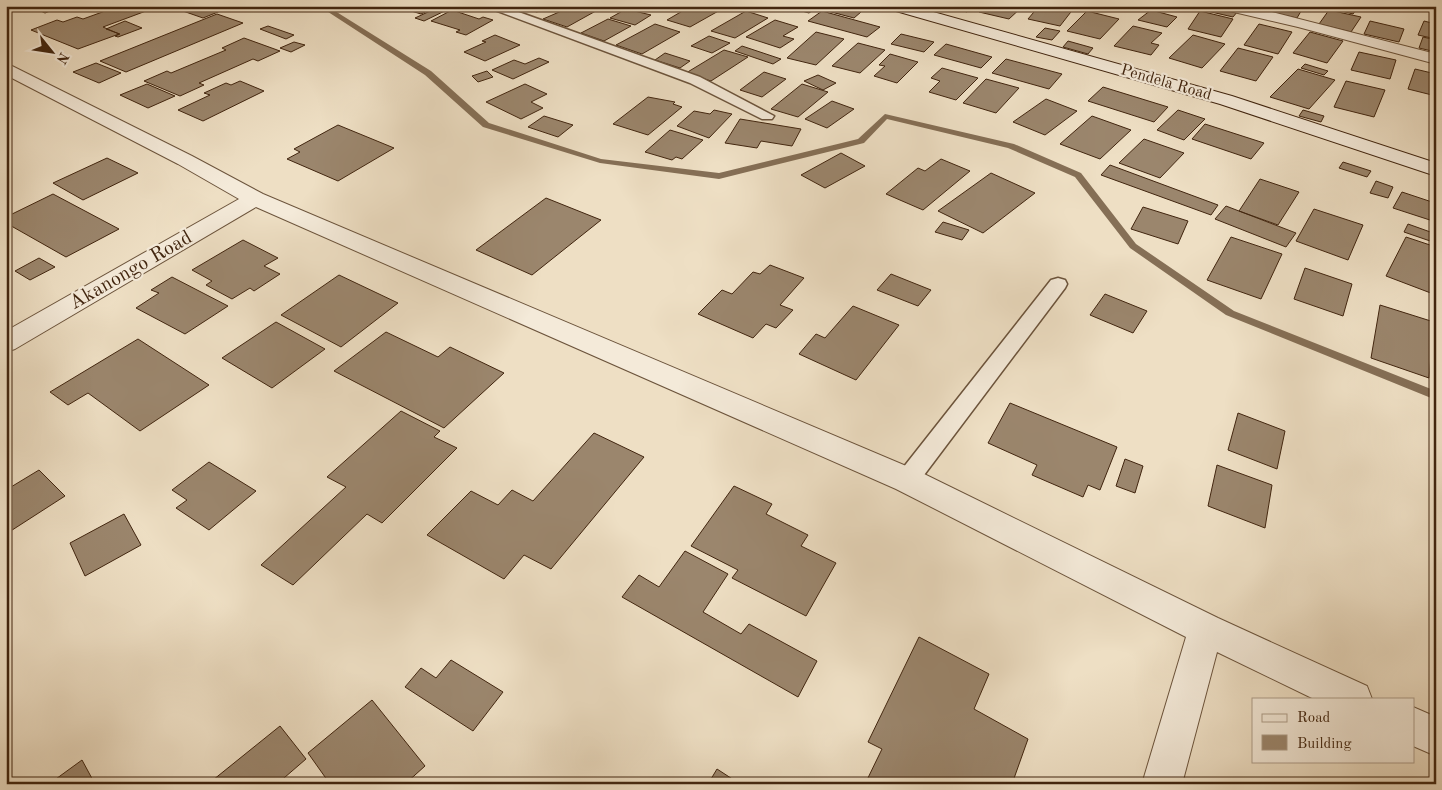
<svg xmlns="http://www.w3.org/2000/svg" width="1442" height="790" viewBox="0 0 1442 790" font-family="'Old Standard TT',serif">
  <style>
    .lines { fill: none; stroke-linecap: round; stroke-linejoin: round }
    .stream { fill: #856f56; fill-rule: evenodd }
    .building { fill: #9b866d; stroke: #41250f }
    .lane-casing { stroke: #6c543c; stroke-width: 3 }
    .street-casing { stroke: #6c543c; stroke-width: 2 }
    .secondary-casing { stroke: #41250f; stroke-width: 2 }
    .lane { fill: #f4ead9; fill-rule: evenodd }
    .street { fill: #f4ead9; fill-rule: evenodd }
    .secondary { fill: #f4ead9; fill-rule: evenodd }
    .labels { text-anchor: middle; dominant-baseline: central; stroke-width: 4.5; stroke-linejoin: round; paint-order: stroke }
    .far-street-label { font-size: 16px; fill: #41250f; stroke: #f4ead9 }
    .street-label { font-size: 20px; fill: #41250f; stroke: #f4ead9 }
  </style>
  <rect width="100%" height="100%" fill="#eedfc4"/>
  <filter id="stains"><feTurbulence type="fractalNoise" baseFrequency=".004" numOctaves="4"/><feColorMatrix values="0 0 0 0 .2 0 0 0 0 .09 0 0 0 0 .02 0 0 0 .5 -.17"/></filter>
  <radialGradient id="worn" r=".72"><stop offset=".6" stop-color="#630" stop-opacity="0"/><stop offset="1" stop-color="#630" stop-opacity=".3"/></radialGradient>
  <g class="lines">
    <path class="stream" d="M319,6H327L431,71L489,123L601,159L719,173L858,139L885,114L1014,144L1081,173L1136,244L1234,311L1436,391V400L1226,315L1130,248L1075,177L1008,148L887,119L864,143L719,179L600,163L483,127L425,75Z"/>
  </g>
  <path class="building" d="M30,6H63L45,13Z
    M119,6H134L146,11L103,27L119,34L78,49L31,30L57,20L63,22L77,17L83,19Z
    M190,6H233L203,18L180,10Z
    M415,6H438L421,14L408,10Z
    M441,6H455L424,21L415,18Z
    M522,6H547L537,12L520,7Z
    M573,6L603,7L567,27L543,19Z
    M691,6H714L722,9L690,27L667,20Z
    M803,6H837L861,12L854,18L816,8L809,13L798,10Z
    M946,6H973L967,12Z
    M985,6H1023L1009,19L979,12Z
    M1039,6H1064L1074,8L1060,26L1028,19Z
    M1196,6H1216L1238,11L1233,17L1194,8Z
    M1267,6H1304L1297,18L1264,11Z
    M1322,6H1359L1353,14Z
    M626,9L651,15L635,25L610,18Z
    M452,10L479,19L483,17L493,20L466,35L456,32L460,30L431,21Z
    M1151,10L1177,17L1167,27L1138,20Z
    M1329,10L1361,17L1351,32L1319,24Z
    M746,11L768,18L735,38L711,31Z
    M822,11L880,27L867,37L808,21Z
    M1087,11L1119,19L1100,39L1067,31Z
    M1200,11L1233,19L1221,37L1188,29Z
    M217,14L243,23L126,72L100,61Z
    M608,19L631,26L604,41L581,33Z
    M775,20L798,27L783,36L794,39L780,48L746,37Z
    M125,21L142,28L118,37L115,36L120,34L106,29Z
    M1370,21L1404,29L1399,42L1364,34Z
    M1424,21L1436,24V39L1418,35Z
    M655,24L680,32L642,54L616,45Z
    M1259,24L1292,32L1278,54L1244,45Z
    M268,26L294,35L286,39L260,29Z
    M1133,26L1162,33L1151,43L1159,45L1151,55L1114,46Z
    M1045,28L1060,31L1052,40L1036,37Z
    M816,32L844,39L816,65L787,58Z
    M1310,32L1343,41L1327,63L1293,53Z
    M901,34L934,42L924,52L891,44Z
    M495,35L520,45L485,61L464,52L486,42L482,41Z
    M1193,35L1225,44L1202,68L1169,58Z
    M709,36L730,43L712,53L691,46Z
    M1423,37L1436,40V52L1419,48Z
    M244,38L280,51L258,61L253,59L199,83L204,85L180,96L144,81L167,71L171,73L226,50L222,48Z
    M1068,41L1093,48L1088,54L1063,47Z
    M294,42L305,45L291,52L280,48Z
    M858,43L885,50L860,73L832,66Z
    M946,44L992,57L981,68L934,55Z
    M742,46L781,59L773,64L735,51Z
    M1238,48L1273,57L1256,81L1220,71Z
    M724,50L748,57L711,81L686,73Z
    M1359,52L1396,60L1390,79L1351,70Z
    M665,53L690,61L680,68L655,60Z
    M890,54L918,62L897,83L874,76L885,66L879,65Z
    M539,58L549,62L513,79L492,70L514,60L525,64Z
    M1006,59L1062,74L1049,89L992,73Z
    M96,63L121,73L99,83L73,72Z
    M1305,64L1328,71L1324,75L1301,68Z
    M942,68L978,78L956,100L929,92L940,81L931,78Z
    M1298,69L1335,80L1309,109L1270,97Z
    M1415,69L1436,74V96L1408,89Z
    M487,71L493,77L478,82L472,76Z
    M764,72L786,79L762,97L740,90Z
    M818,75L836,83L823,90L804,81Z
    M986,79L1019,88L996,113L963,103Z
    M240,81L264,91L203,121L178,110L210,95L204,93L226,83L231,85Z
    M1346,81L1385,90L1374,117L1334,107Z
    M147,84L175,96L148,108L120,95Z
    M525,84L547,94L531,102L543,108L521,119L486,102Z
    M802,84L828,92L798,117L771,109Z
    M1103,87L1168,107L1154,122L1088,101Z
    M648,97L675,102L673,104L682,107L648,135L613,124Z
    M1046,99L1077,111L1045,135L1013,122Z
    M832,101L854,109L827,128L805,119Z
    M714,110L732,114L709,138L677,126L694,111L710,114Z
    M1178,110L1205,119L1184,140L1157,130Z
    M1303,110L1324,116L1321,122L1299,116Z
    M544,116L573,125L558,137L528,127Z
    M1092,116L1131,130L1100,159L1060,144Z
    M740,119L801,129L792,146L761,141L757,148L725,143Z
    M1205,124L1264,143L1251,159L1192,139Z
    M338,125L394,148L338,181L287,159L300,152L294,149Z
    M670,130L703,140L682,159L676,157L672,160L645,152Z
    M1144,139L1184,153L1160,178L1119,163Z
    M841,153L865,166L825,188L801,175Z
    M107,158L138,173L83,200L53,183Z
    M941,159L970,171L923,210L886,194L918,168L925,171Z
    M1343,162L1371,171L1367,177L1339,168Z
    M1110,165L1218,205L1211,215L1101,175Z
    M991,173L1035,193L983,233L938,211Z
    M1260,179L1299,192L1278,225L1239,211Z
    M1376,181L1393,187L1388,198L1370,193Z
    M1402,192L1432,202L1436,197V222L1393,208Z
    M53,194L119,229L66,257L6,223V217Z
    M546,198L601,220L532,275L476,250Z
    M1226,206L1296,233L1286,247L1215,219Z
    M1143,207L1188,221L1178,244L1131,229Z
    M1314,209L1363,225L1348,260L1296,241Z
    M943,222L969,230L962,240L935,232Z
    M1408,224L1436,234V243L1404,232Z
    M1231,237L1282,254L1261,299L1207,280Z
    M1406,237L1436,247V295L1386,276Z
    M243,240L278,258L264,266L280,274L254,291L250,288L232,299L206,285L212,281L192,270Z
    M39,258L55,267L30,280L15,271Z
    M770,265L804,278L780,305L793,310L776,328L766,324L753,338L698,314L722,290L732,294L753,272L760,274Z
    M1305,268L1352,284L1343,316L1294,299Z
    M891,274L931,290L918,306L877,290Z
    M339,275L398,303L341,347L281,315Z
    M172,277L228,306L185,334L136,308L159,293L151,290Z
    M1105,294L1147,311L1133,333L1090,315Z
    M1380,305L1434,322L1429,378L1371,358Z
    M853,306L899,325L856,380L799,354L816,334L825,338Z
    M276,322L325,349L272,388L222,358Z
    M386,332L438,357L450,347L504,373L444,428L334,371Z
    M138,339L209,385L140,431L88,393L68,405L50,392Z
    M1010,403L1117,447L1100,490L1088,485L1083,497L1032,475L1037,465L988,443Z
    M401,411L440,431L434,437L457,448L382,523L367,514L293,585L261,565L346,487L327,477Z
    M1238,413L1285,431L1277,469L1228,450Z
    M594,433L644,457L551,569L524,555L504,579L427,535L471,491L498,505L512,490L533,501Z
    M1125,459L1143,466L1135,493L1116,486Z
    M209,462L256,491L209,530L176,508L187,500L172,490Z
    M1217,465L1272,485L1265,528L1208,506Z
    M39,470L65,496L6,534V490Z
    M734,486L772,504L766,514L808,535L801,546L836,563L806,616L732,578L738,570L691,546Z
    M124,514L141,545L85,576L70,543Z
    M685,551L728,574L703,612L741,634L749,624L817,661L798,697L622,597L639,575L659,587Z
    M919,637L989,674L974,709L1028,739L1012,784H865L882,749L868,742Z
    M451,660L503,692L473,731L405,687L421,668L436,678Z
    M372,700L425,766L405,784H330L308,753Z
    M280,726L306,759L277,784H208Z
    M82,760L95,784H49Z
    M717,769L737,782L736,784H708Z"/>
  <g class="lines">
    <defs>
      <path id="lane" d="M484,6H502L700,77L774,116L772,119H762L690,83Z
        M1058,278L1065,280L1067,284L1065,288L915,487L907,489L899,487L895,480L899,473L1051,280Z"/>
      <path id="street" d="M1218,6H1248L1436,54V64L1298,27L1221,9Z
        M6,63L192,156L263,194L918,471L1218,618L1367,686L1372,699H1314L1217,652L1182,784H1142L1186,637L896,489L256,207L15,349L6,352V331L239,199L178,164L6,75Z
        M1413,707L1436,717V756L1413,746Z"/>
      <path id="secondary" d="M886,6H912L1232,96L1436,163V176L1220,104L889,9Z"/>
    </defs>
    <use href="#lane" class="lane-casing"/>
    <use href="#street" class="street-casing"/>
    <use href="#secondary" class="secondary-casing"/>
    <use href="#lane" class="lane"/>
    <use href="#street" class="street"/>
    <use href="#secondary" class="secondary"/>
  </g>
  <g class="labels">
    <g class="far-street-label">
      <text transform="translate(1166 83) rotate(16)">Pendela Road</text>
    </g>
    <g class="street-label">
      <text transform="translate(131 271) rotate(-30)">Akanongo Road</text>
    </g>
  </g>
  <rect width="1442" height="790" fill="none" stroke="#eedfc4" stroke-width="25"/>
  <rect x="8" y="8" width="1427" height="775" fill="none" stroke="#41250f" stroke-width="2.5"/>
  <rect x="12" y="12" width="1417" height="765" fill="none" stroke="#41250f"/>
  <rect x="1252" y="698" width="162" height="65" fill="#f4ead9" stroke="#ac9b88"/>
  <rect x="1262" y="714" width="25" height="8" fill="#f4ead9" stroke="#ac9b88"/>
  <text x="1297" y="722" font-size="15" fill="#41250f">Road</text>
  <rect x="1262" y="735" width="25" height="15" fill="#9b866d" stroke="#ac9b88"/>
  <text x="1297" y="748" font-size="15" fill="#41250f">Building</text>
  <g transform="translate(52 52) rotate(120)" stroke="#f4ead9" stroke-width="4" paint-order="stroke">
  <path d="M0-4L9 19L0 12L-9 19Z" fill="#41250f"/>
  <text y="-8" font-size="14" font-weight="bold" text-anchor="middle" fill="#41250f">N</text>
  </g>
  <rect width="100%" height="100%" filter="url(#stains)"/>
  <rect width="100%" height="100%" fill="url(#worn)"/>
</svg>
